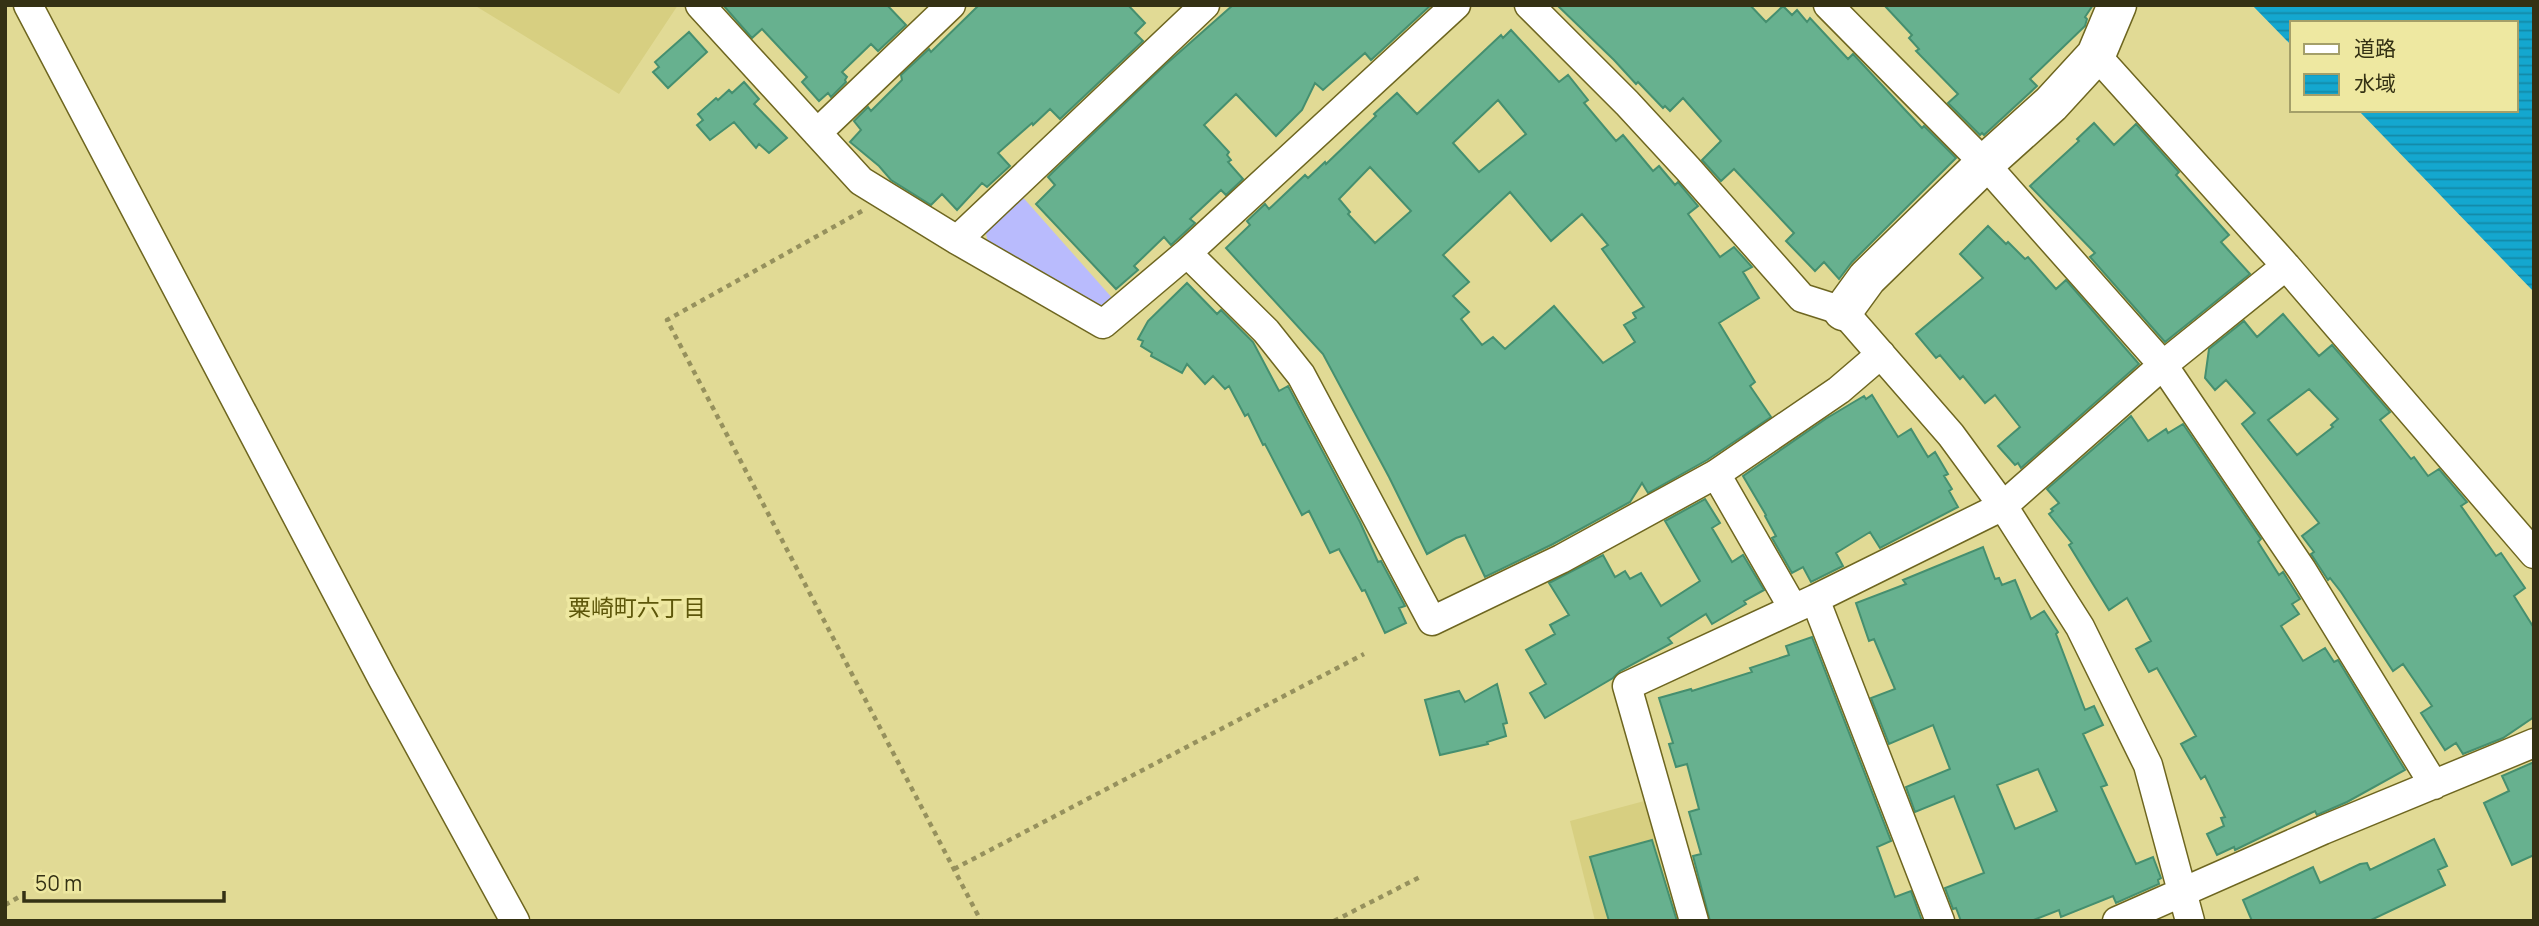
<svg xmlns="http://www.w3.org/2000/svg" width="2539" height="926" viewBox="0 0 2539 926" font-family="Manrope,'Noto Sans JP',sans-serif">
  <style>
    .built { fill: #d7cf81 }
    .green { fill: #b9bbfd }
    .water { fill: url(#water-rules) }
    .building { fill: #67b18f; stroke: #458f6f; stroke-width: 2; fill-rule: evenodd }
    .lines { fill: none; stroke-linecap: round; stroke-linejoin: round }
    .street-casing { stroke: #6e6620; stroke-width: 31 }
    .secondary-casing { stroke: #6e6620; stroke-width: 41 }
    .path { stroke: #96915d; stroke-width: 4.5; stroke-dasharray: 5 5; stroke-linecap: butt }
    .street { stroke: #fff; stroke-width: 28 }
    .secondary { stroke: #fff; stroke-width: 38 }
    .labels { text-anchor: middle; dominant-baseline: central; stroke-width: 7; stroke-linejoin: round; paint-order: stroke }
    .neighbourhood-label { font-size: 23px; fill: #5d560a; stroke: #eee8a1 }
  </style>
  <defs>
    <pattern id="water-rules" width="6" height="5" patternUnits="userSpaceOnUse" patternTransform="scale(1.75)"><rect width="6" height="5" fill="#14a7cf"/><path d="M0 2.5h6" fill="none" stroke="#1389a7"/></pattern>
  </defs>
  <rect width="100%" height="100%" fill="#e1da95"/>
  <path class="built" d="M474,5H678L619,94Z
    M1648,800L1679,921H1595L1570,821Z"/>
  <path class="green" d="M1020,194L1114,300L1095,308L988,243L985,229Z"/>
  <path class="water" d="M2252,5H2534V292L2358,110H2516V23H2292V46Z"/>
  <path class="building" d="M723,5H887L906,25L878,51L871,44L842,72L847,77L845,80L846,82L831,97L828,93L819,101L802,82L807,77L762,29L752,38Z
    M979,5H1128L1145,23L1135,33L1143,41L1060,119L1050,109L1033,125L1032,123L998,153L1010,166L987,187L982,183L957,210L942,194L931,205L891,180L879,166L850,142L861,130L854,121L868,107L871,111L902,80L901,75L929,49L931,52Z
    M1233,5H1431L1371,60L1365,53L1323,90L1315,83L1302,110L1276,136L1236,94L1204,125L1229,152L1227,155L1231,160L1228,162L1243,179L1226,195L1221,190L1190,219L1195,223L1171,245L1164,237L1134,266L1138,270L1116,289L1036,204L1055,185L1048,177L1053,172L1165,65Z
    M1557,5H1750L1766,22L1783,6L1792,15L1797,10L1807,22L1810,18L1848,59L1853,54L1922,128L1924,126L1956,158L1852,262L1839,279L1824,262L1815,271L1786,241L1794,233L1734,169L1721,181L1702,160L1721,141L1683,98L1670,111L1665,106L1663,108L1638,82L1636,84L1614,60Z
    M1884,5H2093L2085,17L2087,19L2085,26L2030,79L2037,86L1984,135L1982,133L1980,135L1948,103L1958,94L1916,51L1919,49L1909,38L1912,35Z
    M1511,30L1559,82L1568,75L1588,100L1584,103L1616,141L1623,135L1653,171L1659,166L1675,185L1678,182L1698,206L1688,214L1720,257L1734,247L1752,267L1743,272L1759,298L1719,323L1755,382L1750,386L1771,417L1707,460L1648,493L1642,483L1630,502L1553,544L1485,577L1465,535L1456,538L1427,554L1389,477L1323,354L1226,248L1250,225L1247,221L1265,204L1269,209L1305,175L1308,178L1325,162L1326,164L1376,116L1374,114L1397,93L1417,114L1501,35L1503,38ZM1498,100L1526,134L1479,172L1453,143ZM1370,167L1411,211L1375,243L1348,214L1350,212L1339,199ZM1510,192L1551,241L1582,214L1608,245L1602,249L1644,307L1633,313L1636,318L1624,325L1635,342L1603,363L1554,306L1505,349L1493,337L1482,345L1461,319L1469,312L1453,296L1469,282L1443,255Z
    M689,32L707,52L668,88L653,72L659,67L655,62Z
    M744,82L759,99L754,104L787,138L769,153L759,144L756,148L734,122L710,140L697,125L703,120L698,114L716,98L718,100L729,90L732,93Z
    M2094,123L2114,145L2136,124L2179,172L2176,175L2229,235L2221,242L2250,274L2165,342L2090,257L2095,253L2030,186L2079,141L2077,139Z
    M1988,226L2006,244L2008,242L2025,259L2028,257L2056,289L2066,280L2139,364L2021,468L2018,463L2015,465L1998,446L2020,427L1995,395L1985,403L1963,376L1960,379L1940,355L1936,358L1916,334L1983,278L1960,254Z
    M1187,283L1217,314L1221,310L1253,342L1279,391L1288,386L1360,522L1378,562L1381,561L1405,606L1399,608L1406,623L1385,633L1365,590L1362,591L1339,549L1330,553L1309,511L1302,515L1265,444L1263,445L1248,414L1245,416L1229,386L1225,389L1213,376L1205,384L1187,364L1182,373L1151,356L1152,353L1141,346L1143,341L1138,339L1148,321Z
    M2283,314L2319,356L2332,345L2390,412L2380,420L2411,459L2414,457L2428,476L2439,469L2467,502L2461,506L2496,556L2501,553L2525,588L2514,596L2534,628V717L2503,738L2463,754L2456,743L2445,750L2421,713L2432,706L2403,664L2393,671L2341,592L2330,578L2328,580L2311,554L2314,552L2302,536L2319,523L2242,424L2255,413L2226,380L2215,390L2205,378L2209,349L2244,321L2257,337ZM2309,389L2338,419L2331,425L2333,427L2297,455L2268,420Z
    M1872,395L1898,437L1911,429L1928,457L1935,452L1948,474L1944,476L1952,489L1949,491L1958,507L1880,548L1870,532L1836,553L1843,566L1811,582L1803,567L1792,573L1772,538L1776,536L1765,516L1766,515L1743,476L1827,418L1864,396L1866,399Z
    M2131,416L2148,441L2166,429L2168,433L2183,424L2261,539L2258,542L2279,575L2283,572L2300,599L2292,604L2299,614L2281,626L2303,661L2325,648L2334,662L2338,660L2405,770L2347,802L2317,815L2315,811L2235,850L2234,847L2217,855L2207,834L2224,826L2221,818L2225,817L2205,776L2201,779L2181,744L2196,736L2157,668L2149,672L2136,649L2151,641L2127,598L2109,610L2069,545L2072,543L2049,514L2053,511L2051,509L2059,503L2047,489Z
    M1705,499L1720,523L1712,528L1732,562L1743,555L1764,590L1744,601L1746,604L1712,624L1706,614L1668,638L1672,643L1620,671L1613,678L1545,718L1530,693L1546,684L1526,650L1555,634L1550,625L1569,615L1549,583L1603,555L1615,577L1625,571L1630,579L1641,573L1661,606L1700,581L1665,521Z
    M1983,547L1995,579L1999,578L2002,585L2015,580L2031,619L2044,611L2058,632L2056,634L2085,710L2094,706L2103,725L2083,734L2107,785L2101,787L2136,864L2153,857L2161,878L2158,880L2159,884L2116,903L2113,896L2061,917L2059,910L2031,921H1961L1956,908L1953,909L1945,888L1984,873L1954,796L1915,812L1906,787L1950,769L1933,725L1889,744L1871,698L1895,689L1874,639L1869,641L1856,603L1906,584L1903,580ZM2038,769L2057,811L2015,829L1997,785Z
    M1812,637L1891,841L1877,847L1895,897L1911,891L1922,921H1710L1693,856L1701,854L1689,812L1699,809L1687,764L1676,767L1669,744L1673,743L1659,698L1691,689L1692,691L1752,672L1750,668L1789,655L1786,646Z
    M1497,684L1507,723L1503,724L1506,736L1487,742L1488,744L1440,755L1425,700L1459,691L1465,702Z
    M2534,762V855L2512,865L2484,803L2509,791L2502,776Z
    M2434,839L2447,866L2438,870L2445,885L2369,921H2252L2243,900L2313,867L2320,883L2360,864L2367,863L2370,870Z
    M1652,840L1677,921H1609L1590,857Z"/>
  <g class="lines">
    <defs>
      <path id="street" d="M28,5L382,678L515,921
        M700,5L861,181L957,240L1103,324L1187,253
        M1456,5L1187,253L1266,331L1301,375L1432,621L1561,559L1716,474L1839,390L1881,354
        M1529,5L1627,103L1688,169L1802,298L1843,311L1951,435L2003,506L2080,627L2148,765L2190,921
        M1828,5L1985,164L2163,365L2302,570L2434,785
        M2096,55L2286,266L2534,554
        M817,133L951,5
        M957,240L1205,5
        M1716,474L1793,608
        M1815,599L1940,921
        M1694,921L1627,686L1815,599L2003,506L2163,365L2286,266
        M2117,921L2323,830L2534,743"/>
      <path id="secondary" d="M1843,311L1867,278L1981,167L2051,104L2096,55L2117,5"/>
    </defs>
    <use href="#street" class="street-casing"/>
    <use href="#secondary" class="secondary-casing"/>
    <path class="path" d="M862,211L667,320L981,921
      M954,869L1364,654
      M5,905L19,897
      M1334,921L1422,876"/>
    <use href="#street" class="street"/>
    <use href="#secondary" class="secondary"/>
  </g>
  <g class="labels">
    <g class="neighbourhood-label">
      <text x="637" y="607">粟崎町六丁目</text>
    </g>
  </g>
  <rect width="2539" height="926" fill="none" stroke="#343114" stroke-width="14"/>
  <rect x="2290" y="21" width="228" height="91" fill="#eee8a1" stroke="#a49f69" stroke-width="2"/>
  <rect x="2304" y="44" width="35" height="10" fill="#ffffff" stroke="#a49f69" stroke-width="2"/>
  <text x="2354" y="56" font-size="21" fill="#343114">道路</text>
  <rect x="2304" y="74" width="35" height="21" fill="url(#water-rules)" stroke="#a49f69" stroke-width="2"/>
  <text x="2354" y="91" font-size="21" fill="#343114">水域</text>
  <path d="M24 891v10h200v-10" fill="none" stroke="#343114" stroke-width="3.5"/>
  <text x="35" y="891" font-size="21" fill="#343114" stroke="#eee8a1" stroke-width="5" paint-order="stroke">50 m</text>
</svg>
